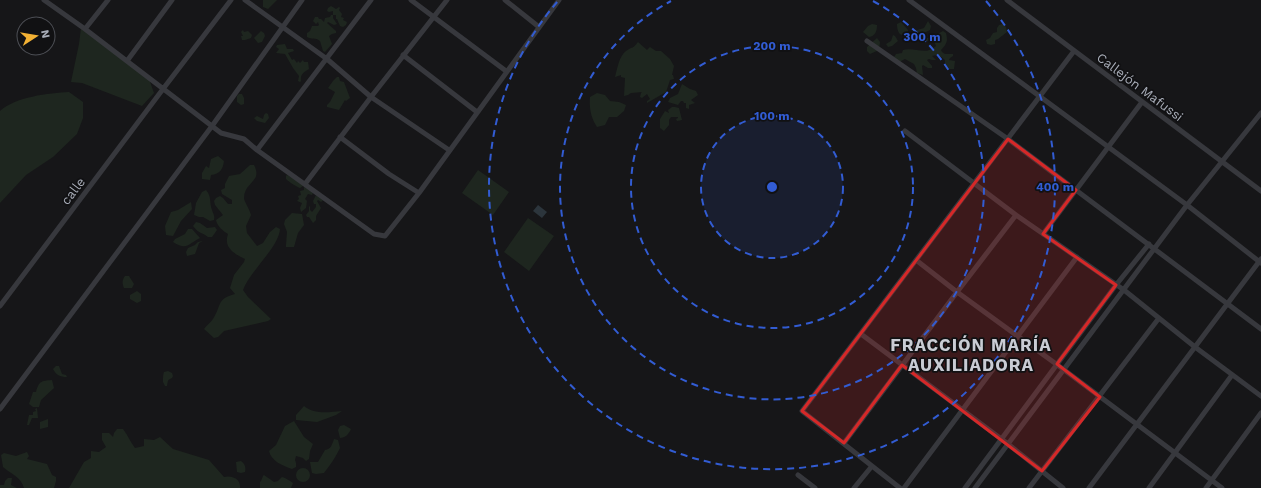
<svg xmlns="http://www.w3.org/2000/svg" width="1261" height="488" viewBox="0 0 1261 488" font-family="'Work Sans',sans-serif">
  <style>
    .green { fill: #1e261f }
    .water { fill: #2c353c }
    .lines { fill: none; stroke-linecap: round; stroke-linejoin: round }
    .minor { stroke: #37383d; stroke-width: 5 }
    .marked { fill: #d62828; fill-opacity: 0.2; stroke: #d62828; stroke-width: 3; stroke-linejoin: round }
    .ring { fill: none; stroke: #325cd3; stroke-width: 2; stroke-dasharray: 7 5 }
    .labels { text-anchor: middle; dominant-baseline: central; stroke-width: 3.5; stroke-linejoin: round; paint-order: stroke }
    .street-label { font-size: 13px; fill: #a8adb8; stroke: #111113 }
    .district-label { font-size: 17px; font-weight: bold; letter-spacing: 1px; fill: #c9ccd4; stroke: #111113 }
    .centre { fill: #325cd3; stroke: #111113; stroke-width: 2 }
    .ring-label { font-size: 12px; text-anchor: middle; font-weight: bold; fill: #325cd3; stroke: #111113; stroke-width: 3.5; stroke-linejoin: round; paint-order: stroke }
  </style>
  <rect width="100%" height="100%" fill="#161618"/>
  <path class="green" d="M263,0H277L268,9L263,7Z
    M331,6L336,9L339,7L340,8L339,10L342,14L341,17L344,18L343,20L347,22L346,25L343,27L340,26L337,19H336V15H333V11L329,12L327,11L328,8Z
    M331,15H333V18L337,24L334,25L328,22L327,23L336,31V33L332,34L329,36L332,44L325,52L323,51L320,41C315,37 312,40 307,37V33L310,31L312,26H318L319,25L318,22L316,24L313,21L315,17H318L319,19H321L324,22L325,18L330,17Z
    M928,21L931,26L930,30L924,33H914V31L924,28Z
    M901,22L908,30V34L902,35C898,34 897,28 897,24Z
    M872,24L877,25C877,32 875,36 869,37L863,32L868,26Z
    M1003,24L1006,27L1007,32L998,39L995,40V44L991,45L987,44L986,40L990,38L993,33L997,32V28L999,25Z
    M81,28L149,79L154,93L142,106L82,83L71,82L79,44Z
    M243,30L244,32L248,31L252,35L251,38L245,40H242L241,36H243L241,32Z
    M261,31L264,33L265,36L262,42L258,43L254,38Z
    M943,31L946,33C948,41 947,44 941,50L942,52L945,54H953V56L950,58L949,60L955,61L954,69H949L945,64V60C940,56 938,54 932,56L936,60H932L929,59L927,60L932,66V68H928L923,65L922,66L923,75L917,73L916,68L914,64L905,59L899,62L894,57L896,54L902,53L903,50C915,47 926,56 936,46L934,41H926L922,39L932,37Z
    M893,35L895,36L898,41L892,46L888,47L886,44L891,41Z
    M877,38L880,42L879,50L870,54L867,51V47Z
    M638,42L647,50L650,47L656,51H661L670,59L674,66L672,75H673L674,79L670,80L666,92L647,103V101L650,99L647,94L642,98L640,97L641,93L642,92L631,93L628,95L624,96L625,78L621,77V75L615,77C617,70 619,56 626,51C633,46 632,50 638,42Z
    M285,44L287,49H293L294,51L288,53L292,60L294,59L297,63L298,61L300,63L303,60L304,62H308L309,69C304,72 300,74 301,81L300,82L298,81L299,76L293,68L285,54L276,53L279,49L276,47L277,45Z
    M337,77H339L340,81L344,82L350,98L346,101L345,100L339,110L327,107V105L330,102L335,92L328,88L333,81Z
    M682,84L690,89L696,91L698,95L691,100L695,103L689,105V109L686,108V103H684L683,101H681L678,105L668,102L670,98L678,94Z
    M69,92L83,102V118L77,134L53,157L26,175L0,203V111C15,97 49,93 69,92Z
    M597,93L605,95L610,101L619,102L626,105L624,111L617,117H609L605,125L597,127C591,118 589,108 590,97Z
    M239,94H242L244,98V104L241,105L237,102V96Z
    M672,107H675L679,108L682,120L677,121L676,119L678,118V117H671L669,120V125L664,131L660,128V119L665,111L669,113L668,110Z
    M266,113L268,114L269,118L265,123L257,121L254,118L257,116L263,119L264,115Z
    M218,156L224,161C223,169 220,174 211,175L210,180L202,179V173L206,166L209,168L211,159Z
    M250,165H254C263,182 244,182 244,198C244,201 250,210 251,215L246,226L247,233L257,246L263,243L270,232L276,227L280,229C279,247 250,271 243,290L248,297L271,319L268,321L224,331L218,337L214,338L204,329C207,325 210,323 213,319C222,305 216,299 235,294L230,288L234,275L244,262L245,259C235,254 223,248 228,234C223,231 217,226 216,220L223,215L215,205L214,201L216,198L220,196L223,198L228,204H232V200L222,194L221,190L225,188V184L229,176L240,174Z
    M478,170L509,192L493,215L462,193Z
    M287,175L304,184L303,186L300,188C297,187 289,182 286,179V176Z
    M304,187C307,187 312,190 313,193L312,195L308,194L305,199L307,201L306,208L301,212L300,208L302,203L297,201L299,199L298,196L301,195L300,191L304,190Z
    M206,190C212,197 209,202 212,210C213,214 215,215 214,220L210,221L203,217H199L194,215L196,203L202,192Z
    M316,195L323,200L321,202L318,200L317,201L321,208L316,216V220L313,223L309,217H307L306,215L309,211V207L310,206V210L312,212L316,207V204H314L313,201Z
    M191,202L192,209L181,221L173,236L166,235L165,226L171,212L178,210Z
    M292,213L302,214L304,225L298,233L294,247H286V245L287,232L284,224L285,220Z
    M528,218L554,236L529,271L504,252Z
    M196,222L200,223L207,228L215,227L217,230L212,237H208C202,232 199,234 193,226Z
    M188,229H192L200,238C188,244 187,251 173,242L175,239L185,234Z
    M203,241L199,243L195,254L187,256L186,252L188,248L195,245L198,242Z
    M125,276H129L134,284L132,288H124C122,283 122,280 125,276Z
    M137,291L141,294V301L137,303L130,299V295Z
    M56,366H59L62,374L66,375L67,377C60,377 56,375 53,369Z
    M168,371L172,373L173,376L172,378C167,380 168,381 167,386H165L163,382C163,380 163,374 164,372Z
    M52,380L54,388L41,400L39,407H33L29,404L33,392H36C39,381 41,381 52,380Z
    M304,406C315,415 329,412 342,411L336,415L317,422L296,420V415Z
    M37,408L38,418H32L29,425H27L29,415H33V412L36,411L35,409Z
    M48,419V427L40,429V422Z
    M294,421L304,437L313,444L310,451L309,459L306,461L303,458L296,456L295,460L296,463V467L292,469C283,466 271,461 269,451L276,445L285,426Z
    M344,425L351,429C349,434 345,438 340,438L338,430L340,426Z
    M117,429H123C128,435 130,442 135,448L144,446V439L154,440L160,437L173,449L209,460L224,477C232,475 241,479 240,488H69L84,462L91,458V451L99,452L106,447L102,440V433H109L113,437L114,433Z
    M334,439L338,440L340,448C336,457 330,465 324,473L316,474L312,473L310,462H318L325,450C331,449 332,445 334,439Z
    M27,452L29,456L27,459L47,464L52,475L56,477V481L54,488H24C21,477 11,474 3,467L1,455L4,453L16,456Z
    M241,461C245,464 246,467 245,472L241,473L237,472L236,462Z
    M296 475a7 7 0 1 1 14 0a7 7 0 1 1-14 0Z
    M264,475L274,482L278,481L282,477C286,478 290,481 293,483L291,488H260V482L261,481L263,476Z
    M8,478H12L11,485L17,488H0V485H4L5,481Z"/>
  <path class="water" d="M538,205L547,212L542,218L533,211Z"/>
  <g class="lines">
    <path class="minor" d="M44,0L85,29L221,133L244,139L257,150L371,0
      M245,0L327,59L371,97L449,150
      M411,0L506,71
      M505,0L539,27
      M909,0L1187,205L1261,263
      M1007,0L1261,191
      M85,29L108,0
      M867,41L1008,139L1261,329
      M403,55L477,112
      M127,61L172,0
      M905,131L1016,215L1124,290L1195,347L1261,396
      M340,137L389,174L419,193
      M257,150L374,234L385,236L419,193L559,0
      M305,184L371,97L447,0
      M1043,234L1142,102
      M916,260L957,292L1063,369L1222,488
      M0,306L163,89L231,0
      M861,334L1008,444L1063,488
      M0,409L212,126L302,0
      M844,443L957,292L1016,215
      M798,475L815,488
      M854,488L872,466
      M900,488L802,411L1074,51
      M904,488L1077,257
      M965,488L1116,285L1149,244
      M975,488L1187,205L1261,113
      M1029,488L1159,318
      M1089,488L1261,259
      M1149,488L1232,375
      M1206,488L1261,413"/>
  </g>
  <path class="marked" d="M1008,139L1076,190L1043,234L1116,285L1057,364L1100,397L1042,471L902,365L844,443L802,411Z"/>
  <circle cx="772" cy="187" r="71" fill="#325cd3" fill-opacity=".12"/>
  <g class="ring">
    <circle cx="772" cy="187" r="71"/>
    <circle cx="772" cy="187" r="141"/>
    <path d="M873 1A212 212 0 1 1 671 1"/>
    <path d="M986 1A283 283 0 1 1 558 1"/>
  </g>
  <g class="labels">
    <g class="street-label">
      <text transform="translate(1140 87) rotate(37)">Callejón Mafussi</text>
      <text transform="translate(73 191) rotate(-53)">calle</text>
    </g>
    <g class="district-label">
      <text x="971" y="345">FRACCIÓN MARÍA<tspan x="971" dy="20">AUXILIADORA</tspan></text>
    </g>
  </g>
  <circle cx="772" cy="187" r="6" class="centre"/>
  <g class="ring-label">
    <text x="922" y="41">300 m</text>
    <text x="772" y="50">200 m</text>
    <text x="772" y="120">100 m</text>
    <text x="1055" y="191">400 m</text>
  </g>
  <g transform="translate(36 36) rotate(78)"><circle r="19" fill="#111113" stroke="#4d4f55"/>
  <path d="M0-3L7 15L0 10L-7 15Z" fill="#f2b134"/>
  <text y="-6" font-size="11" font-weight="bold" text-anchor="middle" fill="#a8adb8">N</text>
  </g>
</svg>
